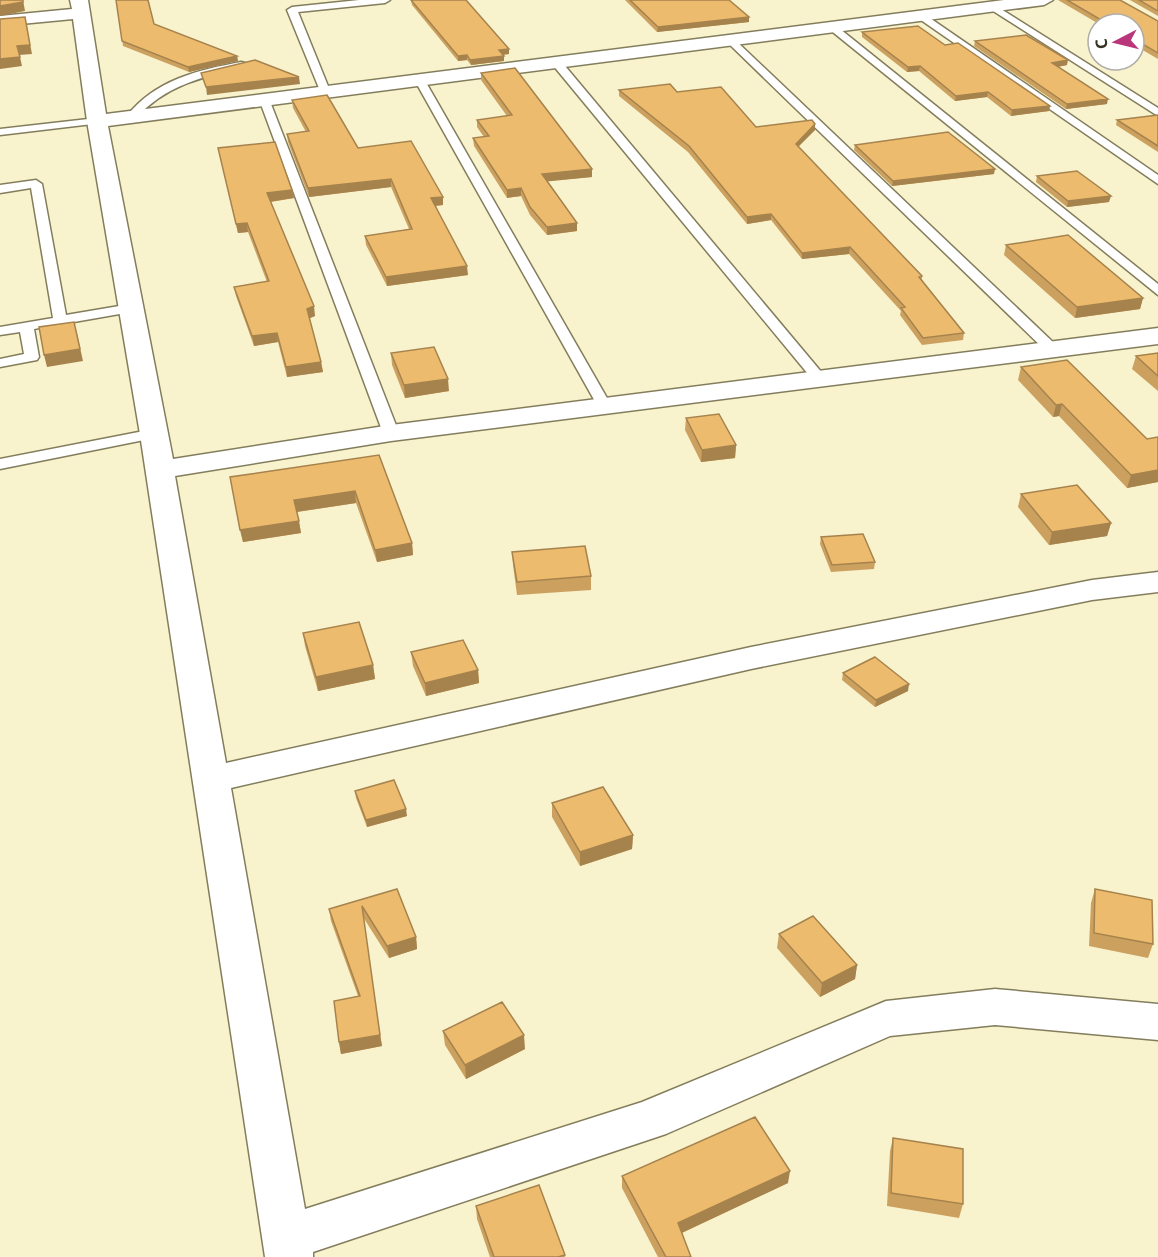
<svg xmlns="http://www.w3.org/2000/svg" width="1158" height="1257" viewBox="0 0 1158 1257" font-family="'Noto Sans',sans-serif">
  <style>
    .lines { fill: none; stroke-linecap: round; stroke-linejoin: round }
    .lane-casing { stroke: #837d5c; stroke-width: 3 }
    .street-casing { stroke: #837d5c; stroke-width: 3 }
    .lane { fill: #fff; fill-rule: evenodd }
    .street { fill: #fff; fill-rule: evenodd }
    .wall { fill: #cca15f }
    .shaded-wall { fill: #a6834d }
    .building { fill: #edbb6e; stroke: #a6834d; stroke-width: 1.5 }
  </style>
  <rect width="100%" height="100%" fill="#f8f2cd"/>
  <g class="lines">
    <defs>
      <path id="lane" d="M359,0H390L385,3L298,12L330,91L321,93L287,10L292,7Z
        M993,4L1158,108V116L990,9L988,7Z
        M918,14H924L1158,175V184L918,18Z
        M829,25H835L1158,284V295L829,29Z
        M727,38H733L1055,344V350H1045L727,42Z
        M552,60H560L823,374L825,377L823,380H813L552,64Z
        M241,62L245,63V67C202,77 166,85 136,118L127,116C155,80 198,70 241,62Z
        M419,76L424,79L611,405L609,408L604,409L597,405L414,79Z
        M264,96L269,99L399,433L396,436H386L383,433L259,99Z
        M97,118L102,121L101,123L0,135V129Z
        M36,180L42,184L66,315L131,304L138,308L131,312L34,329L39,357L37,360L0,367V359L24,354L20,332L0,335V327L53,318L31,188L0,193V185Z
        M154,429L159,431L162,434L159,437L0,469V459Z"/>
      <path id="street" d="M70,0H88L106,114L1004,0H1053L1044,5L108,126L173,459L391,425L1158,328V344L391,441L175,476L226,763L751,647L1092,580L1158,572V592L1092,600L751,669L231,788L305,1209L642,1102L886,1001L995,989L1158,1004V1040L995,1025L890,1036L666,1134L313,1252V1257H265L140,434L87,121L73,19L0,26V16L72,9Z"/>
    </defs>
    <use href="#lane" class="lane-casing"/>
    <use href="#street" class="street-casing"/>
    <use href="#lane" class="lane"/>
    <use href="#street" class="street"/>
  </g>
  <path class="wall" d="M116,0L154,24L237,56L238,61L189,72L123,46Z
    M411,0L509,49V54L503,55L504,56V61L471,65L467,60L458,61L412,5Z
    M625,0H729L749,17V22L657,32Z
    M1058,0H1120L1158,21V59L1134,45V24H1099Z
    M1130,0H1158V16Z
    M862,32L945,45L1050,106L1049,111L1011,116L987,97L955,101L919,71L907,72L862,37Z
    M975,41L1067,65L1058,67L1107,104L1066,109L974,46Z
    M481,73L592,169V177L547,181L577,231L547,235L530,215L521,196L507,198L474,146L473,138L484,137L477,127V120L507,116L481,80Z
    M619,90L677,92L756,127L815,124V130L798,147L922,276V280L964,333L963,340L922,345L900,315L901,311L849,254L802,259L771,220L747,224L688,152L619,96Z
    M292,100L358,148L443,205L436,206L468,275L387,286L366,245L365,236L409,229L391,187L309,197L288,142L287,134L306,132L293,108Z
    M1158,115V152L1116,125L1117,120Z
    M855,145L994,174L892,186L854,150Z
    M218,148L292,190L294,198L271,202L315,316L309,318L321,362L323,372L287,377L278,342L254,346L236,296L234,287L267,282L248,232L238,233Z
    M1037,176L1109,202L1067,207L1036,182Z
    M1006,245L1143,298L1140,309L1075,318L1004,255Z
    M391,353L449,391L405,398L392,365Z
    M1158,353V391L1132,369L1136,356Z
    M1021,367L1147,439L1158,437V482L1127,488L1059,416L1053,417L1018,380Z
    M686,418L736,445L735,458L701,462L685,430Z
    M379,455L412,543L413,555L377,562L356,503L297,512L301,533L243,542L230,477Z
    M1021,494L1111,523L1107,536L1049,545L1018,507Z
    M821,537L875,562L874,569L831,572L820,544Z
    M512,552L591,576V590L517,595L513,565Z
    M303,633L373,665L375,679L318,691L305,646Z
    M411,652L478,670L479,683L426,696L413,666Z
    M843,673L908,691L875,707L842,680Z
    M355,791L407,816L367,827L356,798Z
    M552,803L633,835L632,849L580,866L552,817Z
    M397,889L416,937L417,949L389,958L363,917L382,1046L341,1054L339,1042L358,996L331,921L329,909Z
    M1095,889L1153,944L1148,958L1089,946L1091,903Z
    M779,934L857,965L855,979L820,997L777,948Z
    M443,1031L525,1049L466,1079L445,1045Z
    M893,1138L963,1204L959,1218L887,1206L890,1151Z
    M622,1176L788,1183L682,1233L691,1257H658L622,1188Z
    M476,1206L565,1255V1257H490L477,1219Z"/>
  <path class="shaded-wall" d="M23,0L25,11L0,16V6Z
    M25,17L32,54L19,55L17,46Z
    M749,17V22L657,32L658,27Z
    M509,49V54L499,55V50Z
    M467,55V60L458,61V56Z
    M237,56L238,61L189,72L188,67Z
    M504,56V61L471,65L470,60Z
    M20,57L22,66L0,69V59Z
    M1068,60L1067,65L1051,68L1052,63Z
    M920,66L919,71L907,72L908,67Z
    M299,77L300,84L207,95L206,87Z
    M988,92L987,97L955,101L956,96Z
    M1108,99L1107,104L1066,109L1067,104Z
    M1050,106L1049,111L1011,116L1012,110Z
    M815,124V130L795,150L796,144Z
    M592,169V177L542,182V174Z
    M995,169L994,174L892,186L893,181Z
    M391,179V187L309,197L308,188Z
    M521,188V196L507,198V190Z
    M292,190L294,198L268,202L267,193Z
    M1111,196L1109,202L1067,207L1068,201Z
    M443,197V205L432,206L431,198Z
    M771,214V220L747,224V217Z
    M247,223L248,232L238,233L236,224Z
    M577,223V231L547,235V227Z
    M850,247L849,254L802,259V253Z
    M467,266L468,275L387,286L386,277Z
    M1143,298L1140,309L1075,318L1077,307Z
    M314,306L315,316L308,319L307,309Z
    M277,333L278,342L254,346L252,336Z
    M77,334L83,361L47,367L44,355Z
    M321,362L323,372L287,377L286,367Z
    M448,379L449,391L405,398L404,385Z
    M1062,404L1059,416L1053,417L1056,405Z
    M736,445L735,458L701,462L702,450Z
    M1158,470V482L1127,488L1131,475Z
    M355,491L356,503L296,512L294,500Z
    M299,521L301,533L243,542L240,530Z
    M1111,523L1107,536L1049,545L1052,532Z
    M412,543L413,555L377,562L375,550Z
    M373,665L375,679L318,691L316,677Z
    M478,670L479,683L426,696L425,683Z
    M909,684L908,691L875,707L876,700Z
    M406,809L407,816L367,827L366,820Z
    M633,835L632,849L580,866V852Z
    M416,937L417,949L389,958L387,946Z
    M857,965L855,979L820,997L822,983Z
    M380,1035L382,1046L341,1054L339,1042Z
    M524,1035L525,1049L466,1079L465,1065Z
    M790,1171L788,1183L677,1235L678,1223Z"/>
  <path class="building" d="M0,0H23V2L0,6Z
    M116,0H148L154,24L237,56L188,67L122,41Z
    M411,0H466L509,49L499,50L504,56L470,60L467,55L458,56Z
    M630,0H729L749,17L658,27Z
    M1067,0H1120L1158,21V53L1134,39V24H1108Z
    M1139,0H1158V11Z
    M25,17L30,45L17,46L20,57L0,59V19Z
    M918,26L945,45L958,43L1050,106L1012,110L988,92L956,96L920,66L908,67L862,32Z
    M1026,35L1068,60L1052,63L1108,99L1067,104L975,41Z
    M255,60L299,77L206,87L201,73Z
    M515,68L592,169L542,174L577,223L547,227L530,207L521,188L507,190L473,138L489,136L477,120L512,115L481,73Z
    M670,84L677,92L721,87L756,127L812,120L815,124L796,144L922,276L919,277L964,333L923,338L901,308L905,307L850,247L802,253L771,214L747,217L689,146L619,90Z
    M327,95L358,148L411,141L443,197L431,198L467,266L386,277L365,236L412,229L391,179L308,188L287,134L309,131L292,100Z
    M1158,115V146L1117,120Z
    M948,132L995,169L893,181L855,145Z
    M275,142L292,190L267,193L314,306L307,309L321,362L286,367L277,333L252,336L234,287L269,281L247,223L236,224L218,148Z
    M1077,171L1111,196L1068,201L1037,176Z
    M1068,235L1143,298L1077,307L1006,245Z
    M74,322L80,349L44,355L39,327Z
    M434,347L448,379L404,385L391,353Z
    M1158,353V376L1136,356Z
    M1067,360L1147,439L1158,437V470L1131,475L1062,404L1056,405L1021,367Z
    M719,414L736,445L702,450L686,418Z
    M379,455L412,543L375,550L355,491L294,500L299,521L240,530L230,477Z
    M1077,485L1111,523L1052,532L1021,494Z
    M863,534L875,562L832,565L821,537Z
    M585,546L591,576L517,582L512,552Z
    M359,622L373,665L316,677L303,633Z
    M463,640L478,670L425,683L411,652Z
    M875,657L909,684L876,700L843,673Z
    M394,780L406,809L366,820L355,791Z
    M603,787L633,835L580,852L552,803Z
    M397,889L416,937L387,946L362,906L380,1035L339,1042L334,1001L360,996L329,909Z
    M1095,889L1152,900L1153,944L1094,933Z
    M813,916L857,965L822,983L779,934Z
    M502,1002L524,1035L465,1065L443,1031Z
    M755,1117L790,1171L678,1223L691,1257H666L622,1176Z
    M893,1138L963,1149V1204L891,1193Z
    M539,1185L565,1255L558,1257H494L476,1206Z"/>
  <g transform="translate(1116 42) rotate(263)"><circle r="28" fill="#ffffff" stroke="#afada8" stroke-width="1.5"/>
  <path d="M0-4.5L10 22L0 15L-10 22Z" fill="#ba367b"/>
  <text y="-9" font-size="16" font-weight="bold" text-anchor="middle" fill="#363325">С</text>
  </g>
</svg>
